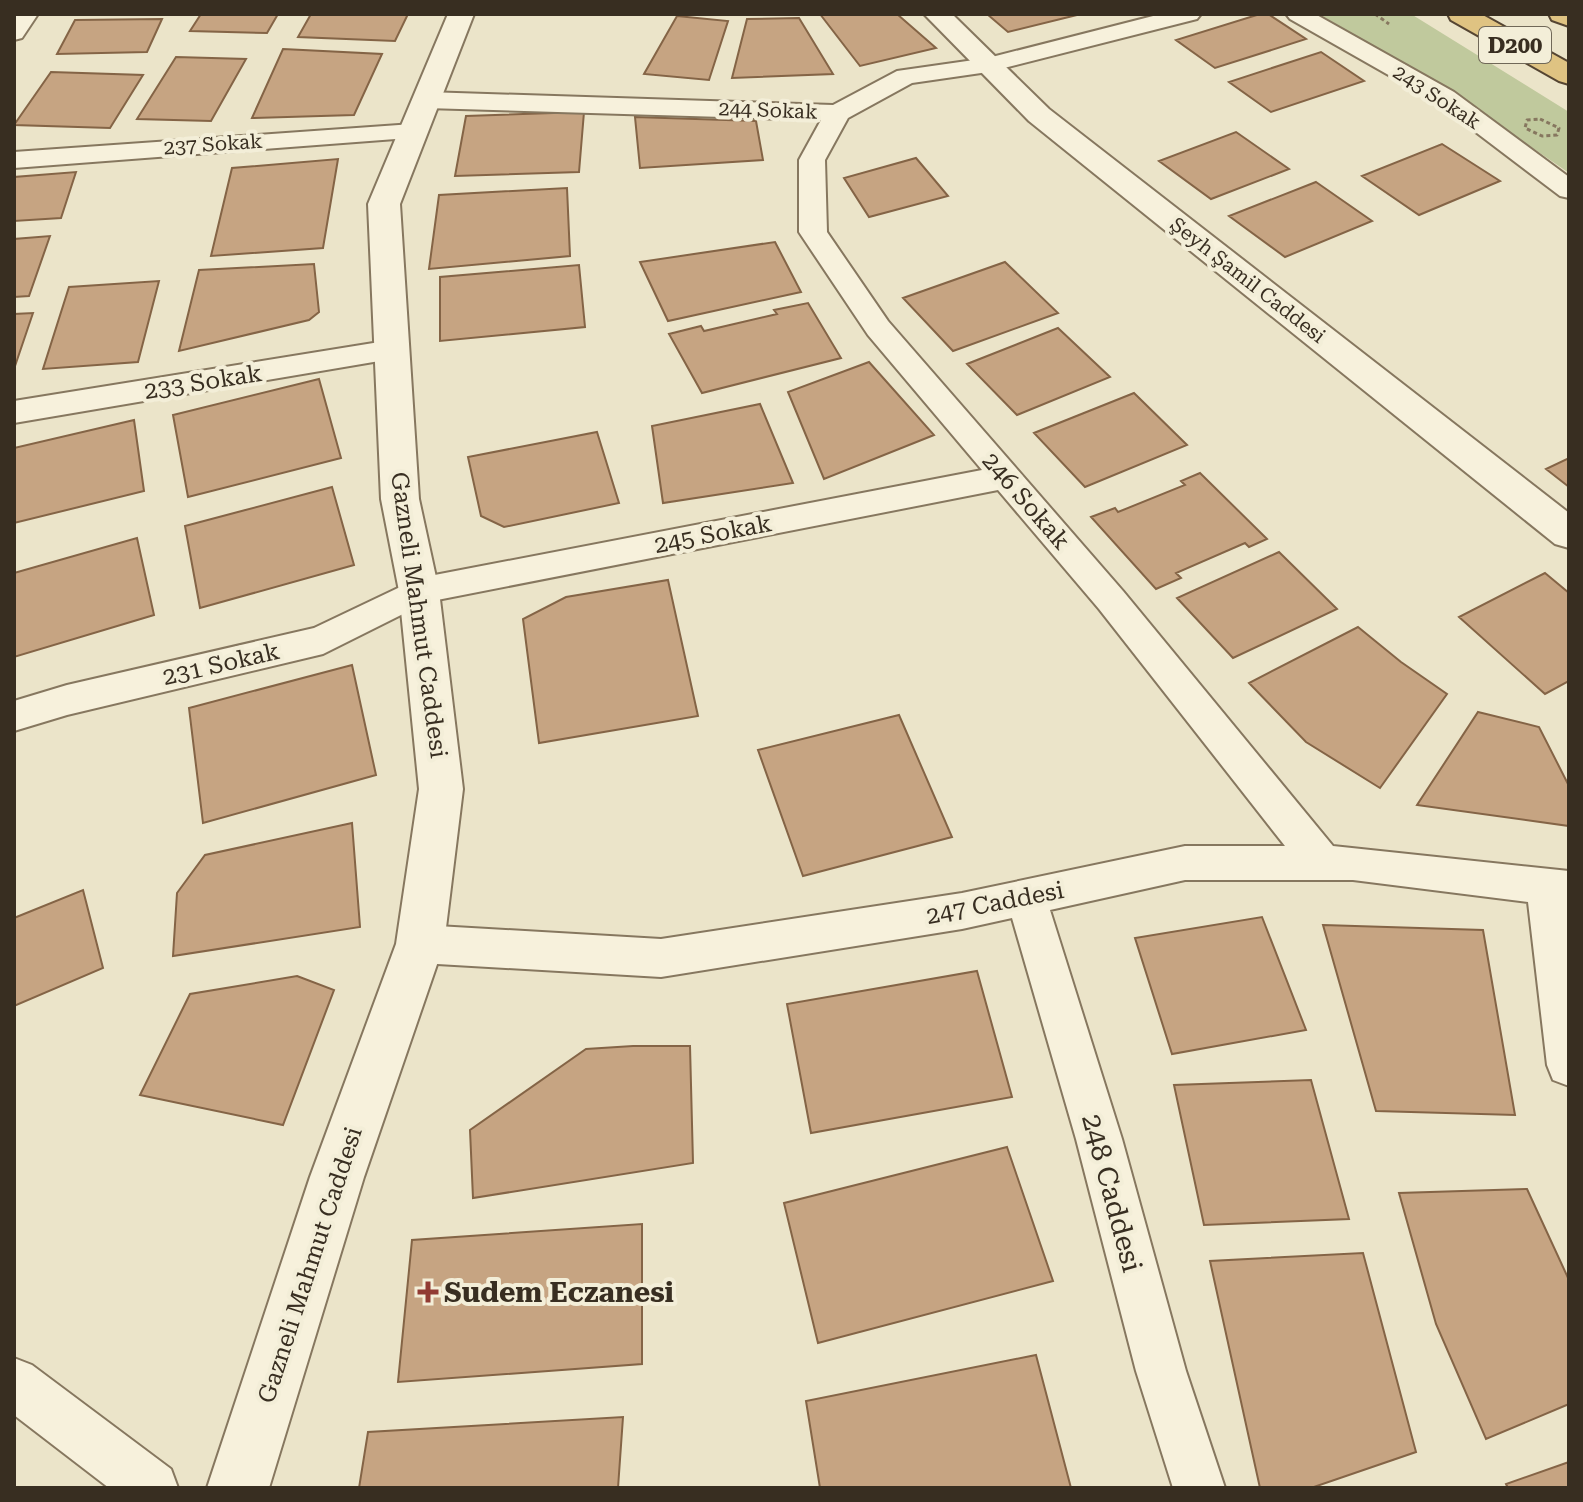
<svg xmlns="http://www.w3.org/2000/svg" width="1583" height="1502" viewBox="0 0 1583 1502" font-family="'Roboto Serif',serif">
  <style>
    .green { fill: #c0c99d }
    .building { fill: #c6a482; stroke: #846446; stroke-width: 2 }
    .lines { fill: none; stroke-linecap: round; stroke-linejoin: round }
    .minor-casing { stroke: #86775f; stroke-width: 4 }
    .tertiary-casing { stroke: #86775f; stroke-width: 4 }
    .trunk-casing { stroke: #554532; stroke-width: 4 }
    .path { stroke: #86775f; stroke-width: 3; stroke-dasharray: 4 3; stroke-linecap: butt }
    .minor { fill: #f7f1dc; fill-rule: evenodd }
    .tertiary { fill: #f7f1dc; fill-rule: evenodd }
    .trunk { fill: #dfc382; fill-rule: evenodd }
    .poi-dot { fill: #913b33; stroke: #f3eed8; stroke-width: 3 }
    .labels { text-anchor: middle; dominant-baseline: central; stroke-width: 8; stroke-linejoin: round; paint-order: stroke }
    .far-street-label { font-size: 20px; fill: #382e21; stroke: #f3eed8 }
    .shield { fill: #f3eed8; stroke: #706858; stroke-width: 2 }
    .shield-label { font-size: 22px; font-weight: bold; fill: #382e21 }
    .street-label { font-size: 24px; fill: #382e21; stroke: #f3eed8 }
    .near-street-label { font-size: 28px; fill: #382e21; stroke: #f3eed8 }
    .near-poi-label { font-size: 28px; font-weight: bold; fill: #382e21; stroke: #f3eed8; text-anchor: start }
  </style>
  <rect width="100%" height="100%" fill="#ebe4c9"/>
  <path class="green" d="M1319,14H1411L1569,112V173L1449,90Z"/>
  <path class="building" d="M201,14H278L267,33L190,31Z
    M311,14H408L395,41L298,37Z
    M820,14H897L936,48L860,66Z
    M987,14H1081L1008,32Z
    M1260,14H1268L1306,39L1215,68L1176,40Z
    M677,16L728,21L709,80L644,74Z
    M799,18L833,74L732,78L747,19Z
    M162,19L147,52L57,54L75,20Z
    M283,49L382,54L354,115L252,118Z
    M1321,52L1364,81L1271,112L1229,82Z
    M176,57L246,59L211,121L137,119Z
    M51,72L143,75L110,128L14,125Z
    M584,112L579,172L455,176L466,116Z
    M635,117L756,121L763,160L640,168Z
    M1236,132L1289,169L1211,199L1159,161Z
    M1442,144L1500,181L1419,215L1362,176Z
    M916,158L948,196L869,217L844,178Z
    M338,159L323,248L211,256L232,168Z
    M76,172L61,218L14,221V177Z
    M1316,182L1372,221L1285,257L1229,216Z
    M567,188L570,256L429,269L439,195Z
    M50,236L29,296L14,297V239Z
    M775,242L801,292L668,321L640,262Z
    M1005,262L1058,313L953,351L903,298Z
    M314,264L319,312L309,320L179,351L199,270Z
    M579,265L585,327L440,341V277Z
    M159,281L138,362L43,369L69,287Z
    M808,303L841,358L702,393L669,334L701,326L704,331L777,314L774,310Z
    M33,313L14,369V314Z
    M1058,328L1110,377L1017,415L967,364Z
    M869,362L934,435L824,479L788,392Z
    M319,379L341,458L188,497L173,415Z
    M1134,393L1187,445L1085,487L1034,433Z
    M760,404L793,483L663,503L652,426Z
    M134,420L144,491L14,523V448Z
    M597,432L619,503L504,527L481,516L468,457Z
    M1569,458V487L1546,469Z
    M1200,473L1267,539L1249,547L1245,543L1176,573L1181,578L1156,589L1091,517L1115,508L1118,512L1185,485L1181,481Z
    M332,487L354,565L200,608L185,526Z
    M137,538L154,615L14,657V573Z
    M1279,552L1337,609L1233,658L1177,598Z
    M1545,573L1569,593V681L1545,694L1459,617Z
    M668,580L698,716L539,743L523,619L566,597Z
    M1358,627L1401,662L1447,694L1380,788L1306,742L1249,683Z
    M352,665L376,775L203,823L189,708Z
    M1478,712L1539,727L1569,786V826L1417,805Z
    M899,715L952,837L803,876L758,750Z
    M352,823L360,927L173,956L177,893L205,855Z
    M83,890L103,968L14,1006V918Z
    M1262,917L1306,1030L1172,1054L1135,938Z
    M1323,925L1483,930L1515,1115L1376,1111Z
    M977,971L1012,1097L811,1133L787,1004Z
    M297,976L334,990L283,1125L140,1095L190,994Z
    M633,1046H690L693,1163L473,1198L470,1130L586,1049Z
    M1311,1080L1349,1219L1204,1225L1174,1085Z
    M1007,1147L1053,1281L818,1343L784,1203Z
    M1527,1189L1569,1280V1404L1486,1439L1436,1324L1399,1193Z
    M642,1224V1364L398,1382L412,1240Z
    M1363,1253L1416,1452L1311,1488H1260L1210,1261Z
    M1036,1355L1071,1488H820L806,1401Z
    M623,1417L618,1488H359L368,1432Z
    M1569,1462V1488H1508L1506,1484Z"/>
  <g class="lines">
    <defs>
      <path id="minor" d="M38,14L22,38L14,40V14Z
        M1161,14H1201L1197,19L988,72L912,83L848,118L825,160L827,232L888,321L1123,591L1333,846L1569,871V1086L1553,1080L1547,1065L1528,902L1353,880H1185L1050,910L1122,1139L1186,1371L1225,1488H1173L1136,1371L1076,1139L1012,918L962,929L661,977L420,963L405,957L399,944L405,931L420,925L661,939L962,893L1185,846H1285L1099,609L998,490L427,602L323,654L67,715L14,731V701L67,685L314,628L419,578L982,470L868,335L799,232V160L821,120L426,108L417,105L413,100L417,95L426,92L833,105L897,71L988,58Z
        M1286,14H1315L1454,92L1569,177V198L1560,196L1436,102L1290,19Z
        M413,124L422,127L426,132L422,137L14,168V152Z
        M392,340L403,343L407,350L403,357L14,423V401Z
        M14,1358L32,1365L171,1469L178,1488H109L14,1415Z"/>
      <path id="tertiary" d="M448,14H474L400,204L419,499L439,591L463,789L444,944L364,1177L269,1488H207L310,1177L396,944L419,789L399,591L381,499L368,204Z
        M924,14H952L1049,109L1569,513V548L1555,544L1029,121Z"/>
      <path id="trunk" d="M1448,14H1481L1569,63V84L1559,81L1451,20Z
        M1549,14H1569V26L1552,20Z"/>
    </defs>
    <use href="#minor" class="minor-casing"/>
    <use href="#tertiary" class="tertiary-casing"/>
    <use href="#trunk" class="trunk-casing"/>
    <path class="path" d="M1375,14L1389,24
      M1540,119L1559,128L1557,135L1542,136L1525,128L1527,120Z"/>
    <use href="#minor" class="minor"/>
    <use href="#tertiary" class="tertiary"/>
    <use href="#trunk" class="trunk"/>
  </g>
  <path class="poi-dot" d="M424 1280h8v8h8v8h-8v8h-8v-8h-8v-8h8z"/>
  <g class="labels">
    <g class="far-street-label">
      <text transform="translate(1437 97) rotate(33)">243 Sokak</text>
      <text transform="translate(768 110) rotate(2)">244 Sokak</text>
      <text transform="translate(213 144) rotate(-4)">237 Sokak</text>
      <text transform="translate(1248 280) rotate(38)">Şeyh Şamil Caddesi</text>
    </g>
    <rect class="shield" x="1479" y="27" width="72" height="36" rx="6"/>
    <g class="shield-label">
      <text x="1515" y="45">D200</text>
    </g>
    <g class="street-label">
      <text transform="translate(203 382) rotate(-9)">233 Sokak</text>
      <text transform="translate(1026 501) rotate(49)">246 Sokak</text>
      <text transform="translate(713 534) rotate(-11)">245 Sokak</text>
      <text transform="translate(419 615) rotate(82)">Gazneli Mahmut Caddesi</text>
      <text transform="translate(221 664) rotate(-13)">231 Sokak</text>
      <text transform="translate(995 903) rotate(-11)">247 Caddesi</text>
      <text transform="translate(310 1265) rotate(-72)">Gazneli Mahmut Caddesi</text>
    </g>
    <g class="near-street-label">
      <text transform="translate(1112 1193) rotate(75)">248 Caddesi</text>
    </g>
    <g class="near-poi-label">
      <text x="444" y="1292">Sudem Eczanesi</text>
    </g>
  </g>
  <rect width="1583" height="1502" fill="none" stroke="#382e21" stroke-width="32"/>
</svg>
